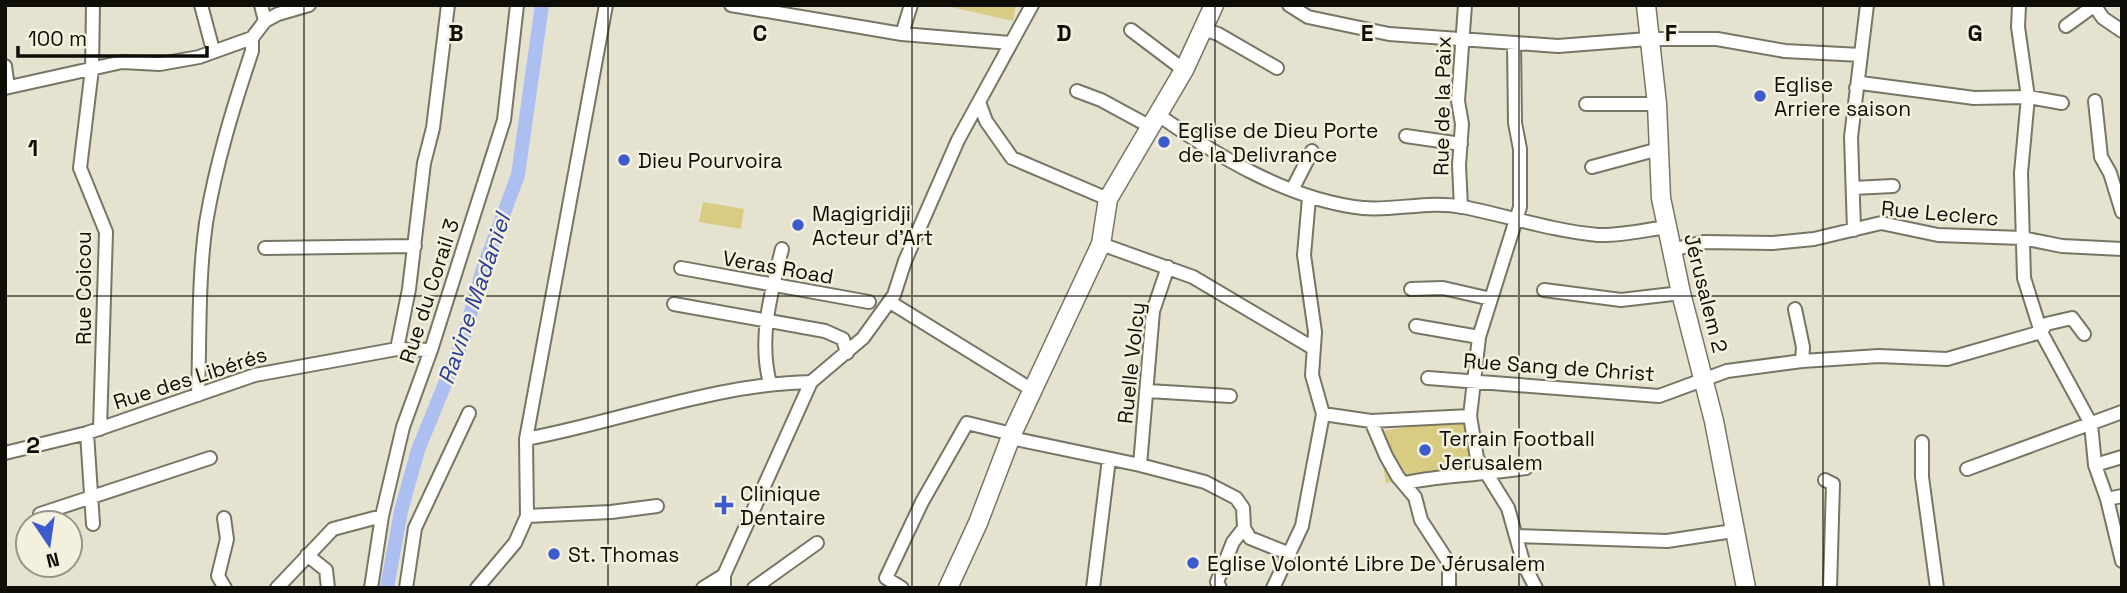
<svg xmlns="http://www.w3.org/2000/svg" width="2127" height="593" viewBox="0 0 2127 593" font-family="'Space Grotesk',sans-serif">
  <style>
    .green { fill: #d8cc83 }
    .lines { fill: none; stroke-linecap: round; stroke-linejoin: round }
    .canal { stroke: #acbff0; stroke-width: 14 }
    .street-casing { stroke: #777564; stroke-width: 16 }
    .secondary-casing { stroke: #777564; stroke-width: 21 }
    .street { stroke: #fff; stroke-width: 12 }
    .secondary { stroke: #fff; stroke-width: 18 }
    .grid { fill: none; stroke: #0e0d07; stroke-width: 2; stroke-opacity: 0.55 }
    .poi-dot { fill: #3c5bcd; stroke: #f3f0dd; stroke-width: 2.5 }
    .labels { text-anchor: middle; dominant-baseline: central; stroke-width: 5; stroke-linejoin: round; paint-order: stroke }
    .poi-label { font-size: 21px; fill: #0e0d07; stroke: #f3f0dd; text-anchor: start }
    .street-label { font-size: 21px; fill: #0e0d07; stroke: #f3f0dd }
    .water-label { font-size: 23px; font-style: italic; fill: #283e9a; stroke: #f3f0dd }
    .grid-label { font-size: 23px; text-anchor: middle; font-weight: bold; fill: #0e0d07; stroke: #f3f0dd; stroke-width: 5; stroke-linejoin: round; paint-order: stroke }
  </style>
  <rect width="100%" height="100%" fill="#e5e2d0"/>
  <path class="green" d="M942,5H1016L1013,21Z
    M703,202L744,209L741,229L699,222Z
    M1465,417L1473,468L1386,483L1378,432Z"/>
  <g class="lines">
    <path class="canal" d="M387,588L401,511L418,450L464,337L482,272L518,175L542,5"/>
    <defs>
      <path id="street" d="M93,5L92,69L80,168L106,232L100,429
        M201,5L213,50
        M261,5L265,21
        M731,5L902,34L1010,43
        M1289,5L1308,17L1389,34L1558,46L1648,39H1717L1785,51L1861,55
        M2019,5L2018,27L2028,97L2021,173L2024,278L2041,332L2091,424L2095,465L2107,499L2122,561
        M2094,5L2103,18L2122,31
        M2066,26L2095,5
        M1203,29L1218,34L1277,68
        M1131,30L1184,70
        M902,34L911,5
        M1514,44L1515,123L1520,149V207L1479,337L1470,416L1477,458L1508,508L1524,565L1536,588
        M5,66L8,87
        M5,88L122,62L160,64L199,57L252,38L265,21L278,14L309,5
        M1856,88L1861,83L1974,98L2028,97L2062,103
        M1077,91L1101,100L1149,126
        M2095,101L2101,157L2110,173L2122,212
        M979,102L986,121L1012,158L1108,199
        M1586,104H1657
        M1157,114C1217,156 1289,200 1363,208C1396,211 1429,200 1463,207C1508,216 1553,231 1598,235C1620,236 1645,230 1667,227
        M1406,136L1461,144
        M1592,167L1659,149
        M1853,188L1893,186
        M1292,190L1312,151
        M1461,207L1459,165L1462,124L1458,101L1465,5
        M1854,230L1851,137L1867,5
        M1101,244L1193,277L1313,348
        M265,248L415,246
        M1672,250L1704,242L1773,243L1814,239L1881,223L1938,235L2022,238L2062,246L2122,249
        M681,268L869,302
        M1411,289L1443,288L1491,299
        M1544,290L1621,300L1681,293
        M890,302L1034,391
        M674,304L825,331L843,339L847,353
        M1795,309L1803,347L1802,361
        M1416,326L1479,337
        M397,349L409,289L424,163L433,128L448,5
        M1428,378L1659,396L1727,371L1802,361L1879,356L1947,359L2041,332L2046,324L2072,318L2084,334
        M770,383C758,339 771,293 782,249
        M1148,391L1230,396
        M198,395C200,338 198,279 206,223C216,163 233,108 252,51V38
        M1323,414L1371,421L1470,416
        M1371,421L1386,456L1398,477L1415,497L1421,520L1449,563V588
        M87,433L93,524
        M1011,438L1140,465L1205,482L1236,498L1243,508L1244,528L1233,542L1217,582L1220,588
        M526,439C622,421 713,384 811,382
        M1922,442V477L1937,588
        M5,453L87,433L255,375L397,349L431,350
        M1140,465L1153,311L1168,267
        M2095,465L2122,457
        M1967,469L2122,412
        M1825,480L1833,484L1830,588
        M1405,483C1446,474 1485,475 1526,468
        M2107,499L2122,496
        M40,514L210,458
        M527,516L611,512L657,506
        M224,518L227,539L218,576L225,588
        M1244,528L1250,538L1290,554
        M1518,536L1667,541L1733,531
        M307,555L326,570L328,588
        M277,588L333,529L382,516
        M371,588L382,516L403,427L431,350L504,120L517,5
        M406,588L415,528L469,413
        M477,588L515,543L527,516L526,439L606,5
        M703,588L724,575
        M724,588V575L811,382L863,338L894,295L905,261L958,140L1032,5
        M754,588L817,543
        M902,588L886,578L922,502L967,423L1012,434
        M1093,588L1109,459
        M1273,588L1302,526L1323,414L1312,375L1315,332L1304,255L1309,198"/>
      <path id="secondary" d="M1646,5L1657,104L1661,198L1681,293L1714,421L1746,588
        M948,588L978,523L1012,434L1101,244L1108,199L1184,70L1214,5"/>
    </defs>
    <use href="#street" class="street-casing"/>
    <use href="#secondary" class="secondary-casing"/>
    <use href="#street" class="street"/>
    <use href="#secondary" class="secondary"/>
  </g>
  <path class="grid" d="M304,5V588M608,5V588M912,5V588M1215,5V588M1519,5V588M1823,5V588M5,296H2122"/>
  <g class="poi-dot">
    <circle cx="1760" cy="96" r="7"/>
    <circle cx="1164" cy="142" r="7"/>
    <circle cx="624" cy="160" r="7"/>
    <circle cx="798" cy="225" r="7"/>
    <circle cx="1425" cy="450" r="7"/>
    <path d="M720.5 494.5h7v7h7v7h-7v7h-7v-7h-7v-7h7z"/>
    <circle cx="554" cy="554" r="7"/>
    <circle cx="1193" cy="563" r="7"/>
  </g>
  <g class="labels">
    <g class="poi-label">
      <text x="1774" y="84">Eglise<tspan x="1774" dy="24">Arriere saison</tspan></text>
      <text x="1178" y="130">Eglise de Dieu Porte<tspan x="1178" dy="24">de la Delivrance</tspan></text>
      <text x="638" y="160">Dieu Pourvoira</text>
      <text x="812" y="213">Magigridji<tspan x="812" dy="24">Acteur d'Art</tspan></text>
      <text x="1439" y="438">Terrain Football<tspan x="1439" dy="24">Jerusalem</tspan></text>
      <text x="740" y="493">Clinique<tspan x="740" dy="24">Dentaire</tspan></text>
      <text x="568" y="554">St. Thomas</text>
      <text x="1207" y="563">Eglise Volonté Libre De Jérusalem</text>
    </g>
    <g class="street-label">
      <text transform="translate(1442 106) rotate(-89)">Rue de la Paix</text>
      <text transform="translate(1940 213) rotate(5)">Rue Leclerc</text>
      <text transform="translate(778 267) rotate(10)">Veras Road</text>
      <text transform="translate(83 288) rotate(-90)">Rue Coicou</text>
      <text transform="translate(429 291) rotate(-72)">Rue du Corail 3</text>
      <text transform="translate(1706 293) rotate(76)">Jérusalem 2</text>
      <text transform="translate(1131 363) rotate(-84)">Ruelle Volcy</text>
      <text transform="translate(1559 367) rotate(4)">Rue Sang de Christ</text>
      <text transform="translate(190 378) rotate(-18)">Rue des Libérés</text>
    </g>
    <g class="water-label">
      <text transform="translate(474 299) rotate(-71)">Ravine Madaniel</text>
    </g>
  </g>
  <g class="grid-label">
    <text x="456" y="41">B</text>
    <text x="760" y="41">C</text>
    <text x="1064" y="41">D</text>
    <text x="1367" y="41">E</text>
    <text x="1671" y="41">F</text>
    <text x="1975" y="41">G</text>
    <text x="33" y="156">1</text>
    <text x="33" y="453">2</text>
  </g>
  <rect width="2127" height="593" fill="none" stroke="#0e0d07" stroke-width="14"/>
  <g transform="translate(49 544) rotate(167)"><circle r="33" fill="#f3f0dd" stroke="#979587" stroke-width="2"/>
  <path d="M0-5L12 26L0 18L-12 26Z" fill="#3c5bcd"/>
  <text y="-10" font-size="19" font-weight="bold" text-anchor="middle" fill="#0e0d07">N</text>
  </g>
  <path d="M18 46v10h189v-10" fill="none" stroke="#0e0d07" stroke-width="3.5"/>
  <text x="28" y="46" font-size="21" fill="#0e0d07" stroke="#f3f0dd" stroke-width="5" paint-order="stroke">100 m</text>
</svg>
